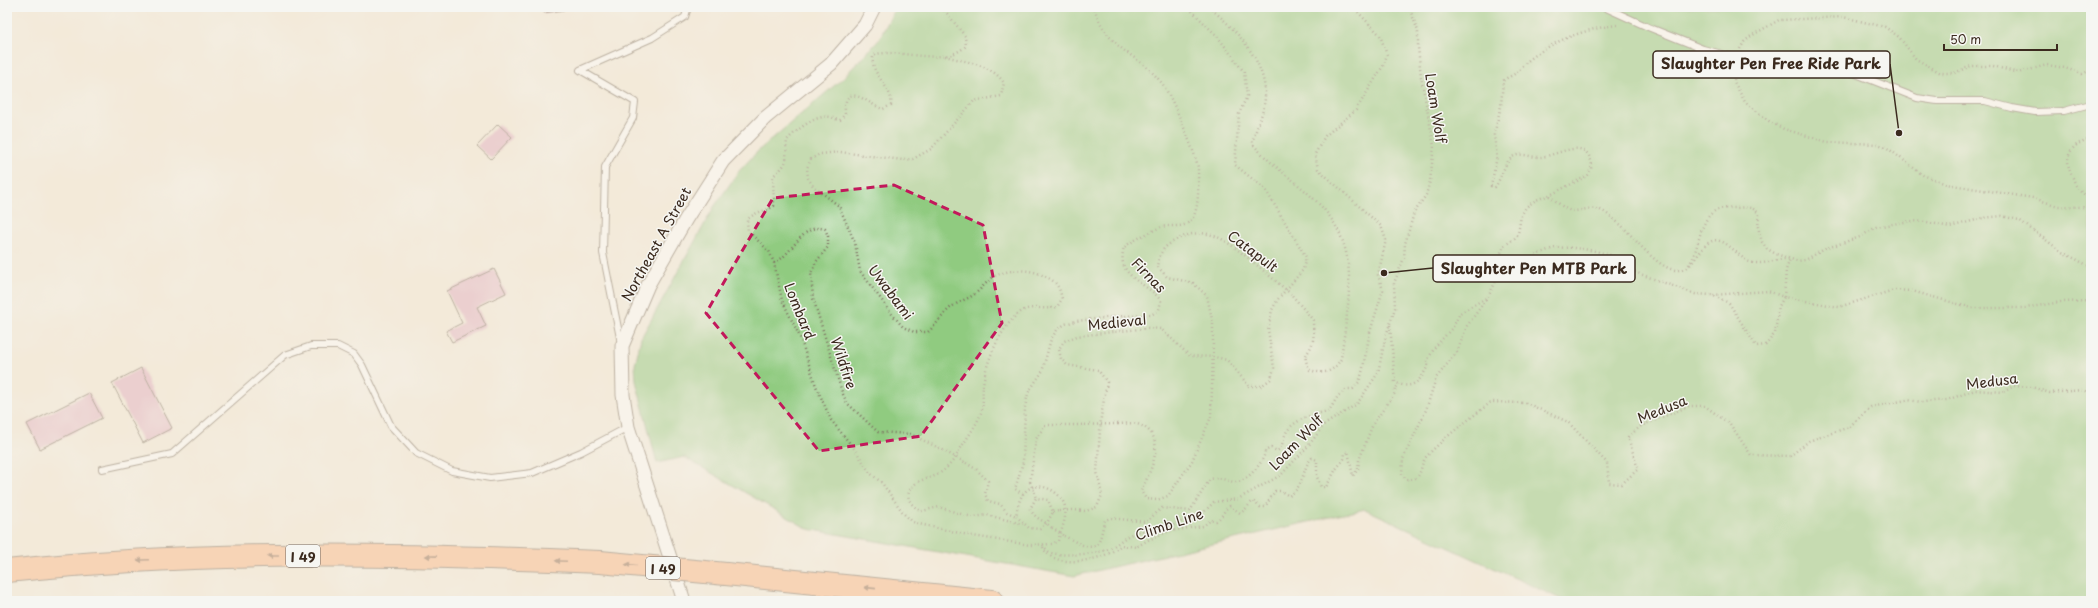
<svg xmlns="http://www.w3.org/2000/svg" width="2098" height="608" viewBox="0 0 2098 608" font-family="'Playpen Sans',sans-serif">
  <style>
    .green { fill: #90cb80; stroke: #667a4f }
    .building { fill: #e2afc3 }
    .lines { fill: none; stroke-linecap: round; stroke-linejoin: round }
    .lane-casing { stroke: #7b6d5f; stroke-width: 8 }
    .street-casing { stroke: #7b6d5f; stroke-width: 15 }
    .highway-casing { stroke: #7b6d5f; stroke-width: 24 }
    .path { stroke: #7b6d5f; stroke-width: 2.5; stroke-dasharray: 1 3; stroke-linecap: butt }
    .lane { stroke: #fff; stroke-width: 6 }
    .street { stroke: #fff; stroke-width: 13 }
    .highway { stroke: #fcba8d; stroke-width: 22 }
    .highway-bridge-casing { stroke: #7b6d5f; stroke-width: 24; stroke-linecap: butt }
    .path-bridge { stroke: #7b6d5f; stroke-width: 2.5; stroke-dasharray: 1 3; stroke-linecap: butt }
    .highway-bridge { stroke: #fcba8d; stroke-width: 22 }
    .oneway { fill: #926b50 }
    .marked { fill: none; stroke: #c2185b; stroke-width: 3; stroke-dasharray: 8 5; stroke-linejoin: round }
    .labels { text-anchor: middle; dominant-baseline: central; stroke-width: 3; stroke-linejoin: round; paint-order: stroke }
    .shield { fill: #f6f6f2; stroke: #73675e; stroke-width: 1 }
    .shield-label { font-size: 13px; font-weight: bold; fill: #3b2a1e }
    .street-label { font-size: 14px; fill: #3b2a1e; stroke: #f6f6f2 }
    .leader { fill: none; stroke: #3b2a1e; stroke-width: 1.5 }
    .callout-dot { fill: #3b2a1e; stroke: #f6f6f2; stroke-width: 1.5 }
    .callout { fill: #f6f6f2; stroke: #3b2a1e; stroke-width: 1.5 }
    .callout-label { font-size: 15px; text-anchor: middle; font-weight: bold; fill: #3b2a1e }
  </style>
  <rect width="100%" height="100%" fill="#f6f6f2"/>
  <filter id="ink" filterUnits="userSpaceOnUse"><feTurbulence type="fractalNoise" baseFrequency=".025" numOctaves="2"/><feDisplacementMap in="SourceGraphic" scale="8" xChannelSelector="R" yChannelSelector="G"/><feConvolveMatrix kernelMatrix="1 2 1 2 8 2 1 2 1" color-interpolation-filters="sRGB"/></filter>
  <filter id="wash" filterUnits="userSpaceOnUse"><feTurbulence type="fractalNoise" baseFrequency=".012" numOctaves="4" result="noise"/><feDisplacementMap in="SourceGraphic" scale="16" xChannelSelector="R" yChannelSelector="G"/><feGaussianBlur stdDeviation="0.9" result="paint"/><feColorMatrix in="noise" values="0 0 0 0 0 0 0 0 0 0 0 0 0 0 0 0 0 1.4 0 .05"/><feComposite in="paint" operator="in"/></filter>
  <g filter="url(#wash)">
    <rect width="100%" height="100%" fill="#f3ead9"/>
    <path class="green" d="M896,7H2091V601H1565L1365,509L1074,576L808,529L684,457L657,463L636,381L635,365L641,338L714,207L739,171L759,150L842,79L878,41Z"/>
    <g id="blocks">
      <path class="building" d="M543,7H563L564,10L544,13Z
        M498,124L512,137L491,159L477,146Z
        M494,269L506,293L477,307L486,326L452,342L446,331L462,323L447,291Z
        M141,368L172,428L143,443L112,383Z
        M89,393L102,418L40,449L27,424Z"/>
    </g>
  </g>
  <g filter="url(#ink)">
    <use href="#blocks" fill-opacity="0" stroke="#7b6d5f" stroke-width="1"/>
    <g class="lines">
      <defs>
        <path id="lane" d="M1604,7L1648,27L1703,49L1737,58L1780,60L1832,67L1856,74L1917,98L1937,101H1985L2012,108L2035,112L2064,111L2091,104
          M621,343L603,253L605,167L633,118L635,102L580,70L652,38L685,17L688,7
          M102,469L172,454L285,355L311,346H338L354,354L362,365L391,426L416,453L452,471L490,478L532,473L581,452L628,427"/>
        <path id="street" d="M684,601L628,427L623,395L622,346L648,285L686,219L723,161L765,118L831,64L865,25L874,7"/>
        <path id="highway" d="M7,571C204,550 402,554 600,562
          M726,574L992,601"/>
      </defs>
      <use href="#lane" class="lane-casing"/>
      <use href="#street" class="street-casing"/>
      <use href="#highway" class="highway-casing"/>
      <path class="path" d="M942,7L965,36L966,46C943,67 904,49 876,54L873,57C870,75 894,88 891,105L883,109C869,105 843,78 845,114L840,120C836,120 834,118 831,117C815,114 797,130 787,140C784,161 792,160 773,176L774,206C764,212 756,211 747,220L748,231L769,251L774,263L782,300L800,337L816,386L831,420L856,451L870,473L882,483L904,514L913,522L919,524L973,536L1030,545L1052,544L1058,541C1061,531 1067,518 1065,507C1062,491 1036,478 1024,493C1019,498 1017,510 1016,516L1029,528L1040,529L1047,523L1053,512L1048,500L1036,498L1030,509C1037,521 1043,519 1052,528
        M1209,7C1239,32 1274,69 1263,110C1260,121 1255,132 1252,143C1270,165 1295,180 1315,200C1364,246 1348,301 1341,359C1333,372 1325,375 1310,370C1300,352 1310,356 1313,340C1314,334 1313,327 1313,320L1291,294
        M1617,25C1585,29 1554,40 1529,60C1524,64 1520,69 1516,73C1512,76 1507,77 1503,81L1501,106L1494,135L1497,157L1491,186L1495,187C1501,179 1504,164 1511,158C1520,151 1531,158 1541,157C1559,155 1588,135 1592,166L1588,175L1583,178L1552,194L1536,200L1526,207L1521,216L1518,234L1515,238L1504,246L1500,255L1501,259C1518,271 1539,250 1556,248C1575,246 1608,252 1625,261C1628,263 1630,268 1632,271L1695,294L1712,295L1729,303L1756,346L1766,345L1775,333L1779,306L1784,297L1839,307L1894,290L1912,291L1972,308H2025L2061,302L2091,301
        M1740,49L1744,42L1751,36L1779,20L1843,17L1885,27L1899,37L1916,59L1941,73H1954L1971,66H1993L2018,73L2047,65L2065,68L2082,74L2091,70
        M945,56C965,62 992,64 1004,83L1001,96L974,101L931,149L913,159L903,160L840,152L820,154L811,159L807,168L808,178L813,186L839,206L855,243L860,271L892,314L903,327L914,332H928C936,325 941,317 948,310C954,304 964,300 972,296C980,291 985,283 992,278C1005,269 1029,268 1042,275C1056,281 1059,285 1062,299L1057,307C1047,310 1033,306 1024,310C1002,322 985,363 983,386C982,394 984,405 981,413C976,427 965,440 958,453C954,460 948,468 940,473C933,478 925,478 918,482C902,492 908,505 922,511L939,507L964,515L974,517L987,515L1023,524
        M1735,67L1734,82L1745,102L1770,122L1784,129L1827,142L1878,144L1886,147L1923,175L1946,184L2033,198L2058,206L2082,207L2091,209
        M2091,138C2070,145 2062,157 2073,178C2074,181 2076,186 2078,189C2081,193 2087,196 2091,198
        M1549,196C1556,200 1561,207 1569,210C1578,213 1587,207 1596,209C1605,210 1614,220 1621,225C1634,237 1663,277 1683,269C1701,262 1695,217 1719,209C1724,208 1732,208 1737,208C1746,207 1753,206 1759,214L1758,227L1762,242L1767,249L1776,254L1797,261L1805,260L1827,248L1860,237L1876,227L1910,221L1927,222L1950,227L1983,218L2002,216L2019,220L2062,252L2091,267
        M774,263C792,256 802,222 825,229L828,236V247L816,262L811,273L813,298L842,392L847,403L878,432L910,434L939,448
        M1516,263L1496,281L1488,297L1467,326L1457,352L1436,378L1426,410L1403,459L1402,474L1406,479C1424,481 1418,468 1426,457C1444,437 1470,419 1491,402L1526,403L1568,422L1607,463L1609,483L1622,484L1638,469L1628,437L1641,426L1689,406H1705L1730,424L1751,455L1790,456L1809,441L1849,427L1871,407L1907,400L1922,402L1947,400L1975,390L2003,392L2014,386L2032,387L2050,393L2081,390L2091,393
        M1690,265C1696,259 1700,251 1706,245C1722,229 1738,259 1750,262C1765,266 1776,258 1790,259L1786,270L1784,297L1768,291L1713,295
        M1390,325L1395,382C1412,391 1421,381 1428,365L1427,361L1435,347L1453,327L1460,313L1486,298
        M1213,341V324L1207,296L1193,283L1167,277L1157,266C1160,252 1163,247 1176,240C1208,223 1226,241 1251,260
        M1118,424C1124,424 1134,422 1140,425C1169,437 1150,472 1141,491L1146,499L1157,500L1168,496L1192,461L1211,417L1212,389
        M966,463L976,469L988,481L985,494L988,501L1000,504L1007,512L1016,516
        M1030,482L1036,439L1045,425H1073
        M1034,492L1036,498
        M1023,494L1015,489L1023,462L1025,407L1028,393L1042,372L1051,339L1057,330L1065,324L1076,321L1124,316L1151,315L1159,310L1161,301C1152,287 1130,281 1124,266C1122,262 1122,252 1124,248C1127,243 1154,230 1161,227C1172,224 1184,230 1192,219C1200,207 1198,183 1198,168C1197,156 1170,92 1161,82C1136,51 1108,52 1094,7
        M1072,510L1086,511L1097,507L1102,495L1097,472L1101,417L1107,382L1098,370L1067,365L1061,359L1059,349L1064,341L1077,336L1148,328L1161,329L1190,356L1215,357L1227,360L1249,386H1261L1271,379L1274,368L1268,330L1272,310L1278,299L1303,270L1306,257L1265,189L1235,165L1239,114L1247,96L1244,72L1218,37L1188,7
        M1053,512L1059,511
        M1064,536C1074,540 1095,556 1100,539C1102,532 1103,526 1105,520L1111,518L1146,522L1162,508L1190,511L1210,479C1222,477 1223,480 1234,482C1246,484 1265,461 1265,451L1271,448L1277,451L1280,449C1283,444 1284,436 1287,431C1297,418 1314,414 1329,411L1338,396L1347,389H1353L1359,382L1362,373L1370,332L1383,290L1378,275L1386,240L1381,226L1318,169L1315,154L1325,136L1356,110L1383,66L1387,55L1380,35L1353,7
        M1043,545C1044,547 1047,550 1049,552C1059,557 1096,554 1106,550C1117,546 1124,536 1135,533C1157,525 1171,532 1189,516L1197,517L1204,512L1214,502L1238,499L1281,475L1309,445L1324,425L1357,404L1378,373L1385,339L1395,308L1394,283L1404,258L1405,244L1414,213L1426,195L1430,181L1434,146L1421,77L1418,47V31L1409,7
        M1043,547C1052,571 1106,561 1121,545L1136,547L1148,540L1170,531L1203,526L1211,520L1216,521C1223,517 1223,510 1230,506L1240,513C1246,510 1248,505 1253,501L1260,507H1265L1275,491H1281L1289,496C1305,486 1302,467 1312,458L1317,460V477L1321,487H1326L1336,469L1344,459L1345,453L1348,451L1353,476L1358,469L1359,460L1373,424L1395,393V389L1399,384"/>
      <use href="#lane" class="lane"/>
      <use href="#street" class="street"/>
      <use href="#highway" class="highway"/>
      <defs>
        <path id="highway-bridge" d="M600,562L726,574"/>
      </defs>
      <use href="#highway-bridge" class="highway-bridge-casing"/>
      <path class="path-bridge" d="M1251,260L1291,294
        M1212,389L1213,341
        M1073,425L1118,424
        M939,448L966,463
        M1030,482L1034,492
        M1059,511L1072,510
        M1052,528L1064,536"/>
      <use href="#highway-bridge" class="highway-bridge"/>
    </g>
    <defs><path id="oneway-solid" d="M-6-.8H1V-3.2L6.5 0L1 3.2V.8H-6Z"/></defs>
    <g class="oneway">
      <use href="#oneway-solid" transform="translate(273 556) rotate(180)"/>
      <use href="#oneway-solid" transform="translate(431 556) rotate(-179)"/>
      <use href="#oneway-solid" transform="translate(143 560) rotate(178)"/>
      <use href="#oneway-solid" transform="translate(561 561) rotate(-177)"/>
      <use href="#oneway-solid" transform="translate(631 565) rotate(-175)"/>
      <use href="#oneway-solid" transform="translate(870 588) rotate(-174)"/>
    </g>
  </g>
  <path d="M0 0H2098V608H0ZM894,185L983,225L1002,323L921,436L819,451L706,313L773,198Z" fill="#f3ead9" fill-opacity=".55" fill-rule="evenodd"/>
  <path class="marked" d="M894,185L983,225L1002,323L921,436L819,451L706,313L773,198Z"/>
  <g class="labels">
    <g class="shield">
      <rect x="286" y="545" width="34" height="22" rx="3"/>
      <rect x="646" y="557" width="34" height="22" rx="3"/>
    </g>
    <g class="shield-label">
      <text x="303" y="556">I 49</text>
      <text x="663" y="568">I 49</text>
    </g>
    <g class="street-label">
      <text transform="translate(1436 108) rotate(81)">Loam Wolf</text>
      <text transform="translate(656 244) rotate(-61)">Northeast A Street</text>
      <text transform="translate(1253 251) rotate(37)">Catapult</text>
      <text transform="translate(1149 275) rotate(46)">Firnas</text>
      <text transform="translate(891 292) rotate(53)">Uwabami</text>
      <text transform="translate(800 311) rotate(68)">Lombard</text>
      <text transform="translate(1117 322) rotate(-6)">Medieval</text>
      <text transform="translate(844 363) rotate(72)">Wildfire</text>
      <text transform="translate(1992 381) rotate(-7)">Medusa</text>
      <text transform="translate(1662 409) rotate(-22)">Medusa</text>
      <text transform="translate(1296 442) rotate(-46)">Loam Wolf</text>
      <text transform="translate(1169 524) rotate(-19)">Climb Line</text>
    </g>
  </g>
  <path class="leader" d="M1899 133L1890 64M1384 273L1433 268"/>
  <g class="callout-dot">
    <circle cx="1899" cy="133" r="4"/>
    <circle cx="1384" cy="273" r="4"/>
  </g>
  <g class="callout">
    <rect x="1653" y="51" width="237" height="27" rx="4"/>
    <rect x="1433" y="255" width="202" height="27" rx="4"/>
  </g>
  <g class="callout-label">
    <text x="1771" y="69">Slaughter Pen Free Ride Park</text>
    <text x="1534" y="274">Slaughter Pen MTB Park</text>
  </g>
  <rect width="2098" height="608" fill="none" stroke="#f6f6f2" stroke-width="24"/>
  <path d="M1944 44v6h113v-6" fill="none" stroke="#3b2a1e" stroke-width="2"/>
  <text x="1950" y="44" font-size="12" fill="#3b2a1e" stroke="#f6f6f2" stroke-width="3" paint-order="stroke">50 m</text>
</svg>
